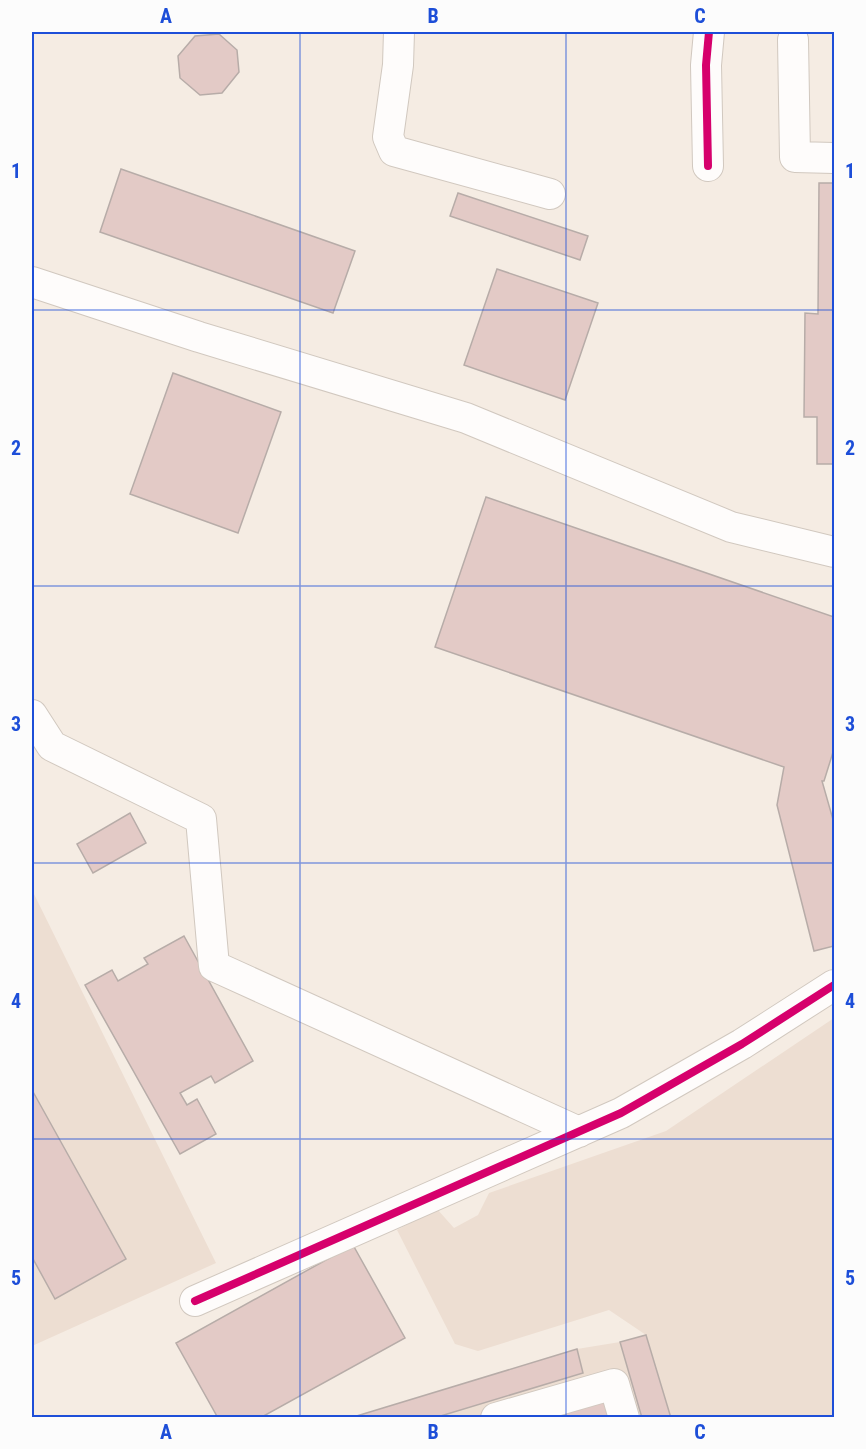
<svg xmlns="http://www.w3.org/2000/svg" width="866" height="1449" viewBox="0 0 866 1449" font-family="'Roboto Condensed',sans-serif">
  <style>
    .industrial { fill: #edded2 }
    .building { fill: #e3cac6; stroke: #b7aca8; stroke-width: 1.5 }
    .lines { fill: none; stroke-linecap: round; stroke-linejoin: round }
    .minor-casing { stroke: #d1c8bf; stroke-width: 32 }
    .minor { stroke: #fefcfb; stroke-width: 30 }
    .cycleway-casing { stroke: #fcfcfc; stroke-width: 11 }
    .cycleway { stroke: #d6006c; stroke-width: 8 }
    .grid { fill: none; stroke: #1d4ed8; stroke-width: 1.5; stroke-opacity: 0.55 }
    .neatline { fill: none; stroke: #1d4ed8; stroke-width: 2 }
    .grid-label { font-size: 20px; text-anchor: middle; font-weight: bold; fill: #1d4ed8 }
  </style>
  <rect width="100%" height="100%" fill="#f5ece3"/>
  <path class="industrial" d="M32,890L216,1263L32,1346Z
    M834,1018V1417L350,1418L577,1349L620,1342L646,1335L609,1310L478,1351L455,1344L397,1230L437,1209L454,1228L478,1215L489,1193L666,1131Z"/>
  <path class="building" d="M219,34L237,50L239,72L222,93L200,95L180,78L178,56L195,36Z
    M121,169L355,251L333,313L100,232Z
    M819,183H834V464H817V417H804L805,313L818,314Z
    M458,193L588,236L580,260L450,216Z
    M497,269L598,303L565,400L464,365Z
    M173,373L281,412L238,533L130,494Z
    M486,497L834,617V749L824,781H822L834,823V946L814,951L777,805L784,767L435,647Z
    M130,813L146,843L93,873L77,844Z
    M184,936L253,1061L215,1083L211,1076L180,1093L187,1105L197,1099L216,1134L180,1154L85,985L112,970L118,981L148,964L144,958Z
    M32,1090L126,1259L55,1299L32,1257Z
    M353,1245L405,1338L260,1418H218L176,1343Z
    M646,1335L671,1418H642L620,1342Z
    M577,1349L583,1373L434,1418H350Z
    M606,1396L613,1418H539Z"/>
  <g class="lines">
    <defs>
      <path id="minor" d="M399,32L398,65L388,137L394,151L550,194
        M793,40L795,157L834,158
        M708,166L706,65L709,32
        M32,282L199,337L466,418L731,527L834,552
        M32,715L52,746L201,819L214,966L579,1132
        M195,1301L621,1113L742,1044L834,985
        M496,1418L614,1384L624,1418"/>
    </defs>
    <use href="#minor" class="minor-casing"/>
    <use href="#minor" class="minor"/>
    <defs>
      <path id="cycleway" d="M708,166L706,65L709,32
        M195,1301L621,1113L742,1044L834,985"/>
    </defs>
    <use href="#cycleway" class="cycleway-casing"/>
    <use href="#cycleway" class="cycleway"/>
  </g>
  <path class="grid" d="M300,32V1418M566,32V1418M32,310H834M32,586H834M32,863H834M32,1139H834"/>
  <rect width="866" height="1449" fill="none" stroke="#fcfcfc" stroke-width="66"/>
  <rect x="33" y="33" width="800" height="1383" class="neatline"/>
  <g class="grid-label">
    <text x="166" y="23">A</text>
    <text x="433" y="23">B</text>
    <text x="700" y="23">C</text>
    <text x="16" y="178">1</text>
    <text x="850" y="178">1</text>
    <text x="16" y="455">2</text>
    <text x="850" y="455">2</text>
    <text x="16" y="731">3</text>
    <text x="850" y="731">3</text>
    <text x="16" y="1008">4</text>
    <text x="850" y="1008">4</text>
    <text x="16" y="1285">5</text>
    <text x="850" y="1285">5</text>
    <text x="166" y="1439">A</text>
    <text x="433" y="1439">B</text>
    <text x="700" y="1439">C</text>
  </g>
</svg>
